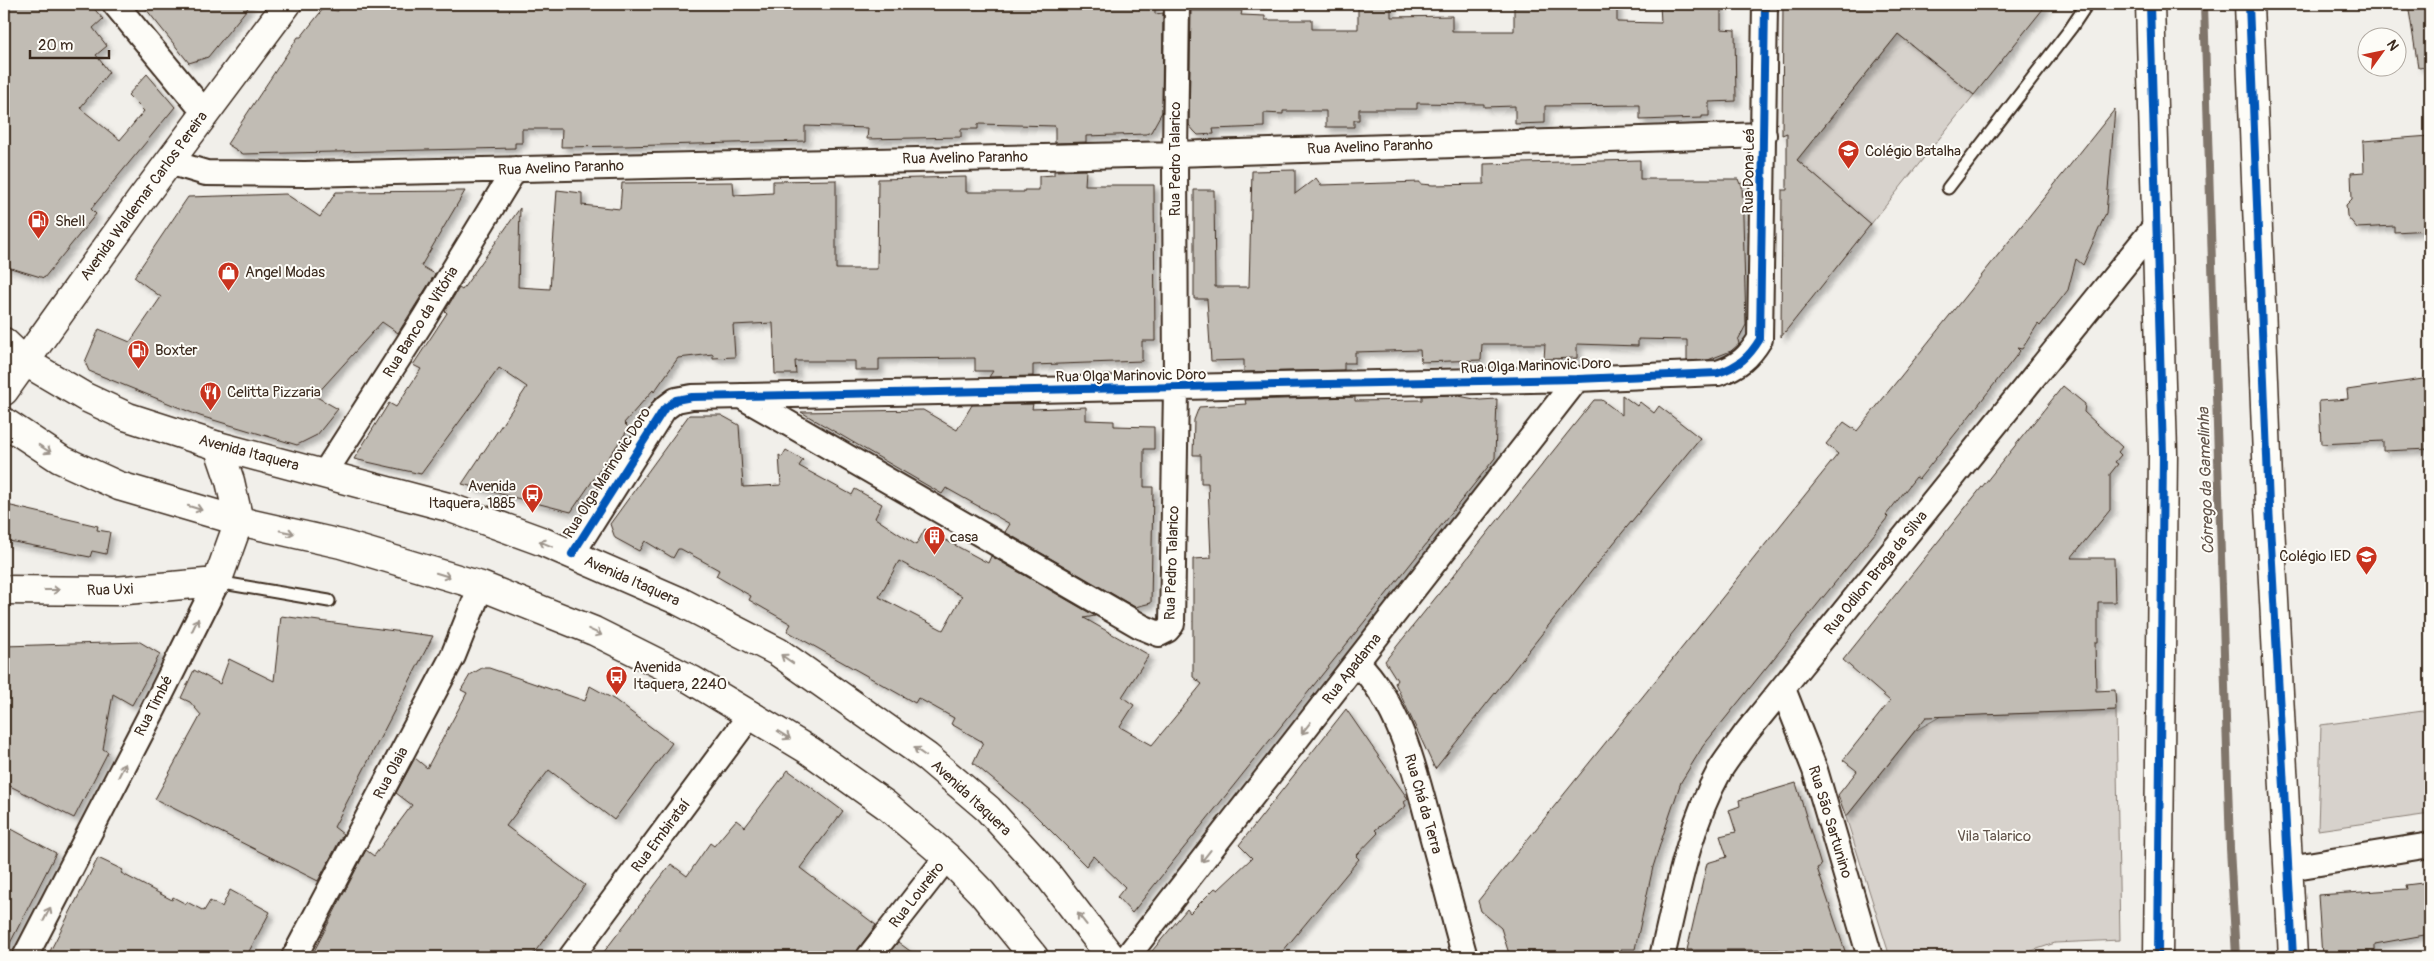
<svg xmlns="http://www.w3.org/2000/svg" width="2434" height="961" viewBox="0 0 2434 961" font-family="Pangolin,sans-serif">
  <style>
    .green { fill: #d7d2cc; stroke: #897e75 }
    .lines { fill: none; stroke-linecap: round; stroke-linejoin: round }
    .stream { stroke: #80746b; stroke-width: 8 }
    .building { fill: #c1bcb4; stroke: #3b2a1e; fill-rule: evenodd; filter: url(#shadow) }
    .service-casing { stroke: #3b2a1e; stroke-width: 15 }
    .minor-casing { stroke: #3b2a1e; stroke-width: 28 }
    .tertiary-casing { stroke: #3b2a1e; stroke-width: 31 }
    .secondary-casing { stroke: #3b2a1e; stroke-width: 31 }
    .primary-casing { stroke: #3b2a1e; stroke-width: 31 }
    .service { stroke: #fdfcf7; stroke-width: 11 }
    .minor { stroke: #fdfcf7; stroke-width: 24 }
    .tertiary { stroke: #fdfcf7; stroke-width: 28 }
    .secondary { stroke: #fdfcf7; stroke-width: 28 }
    .primary { stroke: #fdfcf7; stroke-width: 28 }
    .cycleway-casing { stroke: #fdfcf7; stroke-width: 11 }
    .cycleway { stroke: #0057b8; stroke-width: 8 }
    .oneway { stroke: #9c938a }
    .labels { text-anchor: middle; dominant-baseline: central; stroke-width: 4; stroke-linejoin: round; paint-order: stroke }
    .street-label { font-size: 15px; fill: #3b2a1e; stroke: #fdfcf7 }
    .poi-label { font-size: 15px; fill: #3b2a1e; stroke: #fdfcf7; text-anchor: start }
    .park-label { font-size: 15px; fill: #62544a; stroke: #fdfcf7 }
    .water-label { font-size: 16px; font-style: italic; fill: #63554b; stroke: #fdfcf7 }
  </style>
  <defs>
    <filter id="shadow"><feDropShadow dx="4.5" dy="4.5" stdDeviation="2.5" flood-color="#0004"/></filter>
  </defs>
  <rect width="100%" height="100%" fill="#f1efea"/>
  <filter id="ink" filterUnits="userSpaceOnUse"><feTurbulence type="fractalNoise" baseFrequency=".02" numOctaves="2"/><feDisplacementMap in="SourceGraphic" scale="10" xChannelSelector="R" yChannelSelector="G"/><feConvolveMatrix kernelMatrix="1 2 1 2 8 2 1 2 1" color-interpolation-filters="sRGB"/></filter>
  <g filter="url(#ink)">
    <path class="green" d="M1898,34L1974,95L1871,224L1797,160Z
      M2116,710L2120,940L2055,943L2014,957H1890L1846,817L1915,731L1941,716Z
      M2430,710V814L2318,830L2321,725Z"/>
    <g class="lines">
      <path class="stream" d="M2204,4L2230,848L2236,957"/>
    </g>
    <path class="building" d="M4,4H90L103,19L93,28L107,46L96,55L109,72L80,108L120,140L144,111L128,95L147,74L175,107L91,209L96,214L44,278L4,266Z
      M142,4H251L208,57L189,63Z
      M338,4H933V6L979,8V4H1155V14L1163,13L1162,112L1151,132L1146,134L1086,136V142L1055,143V126L978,124V129H961V137L867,139L868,128L805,126V141L624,146L561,147L562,129H522V143H515V148L243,154L227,144L298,37H301L323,9L338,11Z
      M1358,4H1391V17L1452,16V31H1514V4L1559,5L1571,4V6L1617,5V22L1661,23L1660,4L1721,5V29L1735,30L1736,101L1709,102V116H1702V118L1640,120V105L1545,106V123L1515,124V106L1484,107V104L1417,103V109H1359V120H1354V127H1326V111H1283V114L1264,113V127L1213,129L1214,134L1198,135L1194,131L1189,125L1191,11H1242L1241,15L1265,16V20H1312V29H1358Z
      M1783,4H2047L1974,95L1898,34L1797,160L1871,224L1781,337L1782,190H1787V133L1782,135Z
      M2408,4H2430V66L2418,67Z
      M2115,109L2106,213L2083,265L2076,259L2068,290L2040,326L2038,324L2022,349L2017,348L2020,351L1964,423L1919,479L1916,477L1886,515L1888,517L1703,746L1681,782L1665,829L1653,867L1635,949H1621V957H1510L1501,928L1481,911L1478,901L1838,454L1826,444L1844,422L1857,431Z
      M2430,136V230L2394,232V226L2357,228L2347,216L2346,205L2352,199L2351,173L2364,172L2363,141Z
      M1640,160V179H1738L1740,184L1742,183L1746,325L1738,340L1739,344L1731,351L1708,360L1687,361V340L1638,339V346L1577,344V358L1544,359L1545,344H1482L1481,360L1421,362L1420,350L1355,352V363H1344V370L1244,372V360L1211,361L1207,299H1194V190H1214L1215,287H1249L1252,171L1295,170V194L1316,178L1321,185L1420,182V184L1433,185L1484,184V164Z
      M1086,170L1085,185H1154L1155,341H1142V361L1033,365V376L989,377L993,371H975V358L879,359V370H855V361H795L796,374H775L773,323L733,325L735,357L713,358V354L678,358L654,392L653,390L624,423L629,428L571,512L462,484L527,387L499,368L421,474L354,459L389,403L396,407L421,369L413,365L447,313L445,311L459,288L462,290L520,208L518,287L550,289L557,190L582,193V205L620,209L622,183L733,182L734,195L773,193V181L836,180V269H877L878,179L966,177V192H1024V190H1039V176L1054,175V171Z
      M465,191L421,266L435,274L398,333L382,322L315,396L338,409L317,435L297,445L200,416L89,371L85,362L99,329L130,342L161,297L134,277L188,197L286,194L320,217L336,192Z
      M2430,378V402L2428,403L2430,449L2383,451V441L2321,444L2319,401L2348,399L2347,390Z
      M2063,386L2085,404L2084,412L2122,447L2118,452L2121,455L2115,462L2118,464L2110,474V510L2071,558H2114L2115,602H2098V642H2095L2096,691L2115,690L2116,710L1926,717L1846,817L1838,795L1857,771L1843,760L1890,701L1843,660Z
      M1453,395L1480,400L1497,399L1495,458L1132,913L1117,897L1125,887L1093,856L1086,866L1033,813L973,763L983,742L951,724L954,718L918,698L915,703L787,631L791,624L749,600L751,596L716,576L719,570L681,549H678L673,558L645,541L639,551L615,538L610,524L689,415H721L739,425L743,487L781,485L779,455L782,457L786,450L803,460L799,466L852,495L855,489L882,504L875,518L916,545L925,529L988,563L991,556L1095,616L1084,618L1149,655L1122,697L1134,705L1120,727L1152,745L1202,684L1193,677V559L1211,558L1208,483H1201V455H1193L1194,420L1199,407L1246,404L1245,400L1355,397V401L1422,400V396ZM899,561L962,596L943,630L879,597Z
      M1622,395L1637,406L1640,402L1654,413L1659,406L1700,438L1613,544L1435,769L1395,683L1397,680L1385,661L1594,400H1602L1622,415Z
      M1033,404L1032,409L1086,407V420L1114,421V426L1154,427V449H1144V487H1153L1151,603L1135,607L1005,532L1010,524L946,488L942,494L801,412L923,410L957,430L972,405Z
      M7,505L98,526L97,530L110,532L106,554L92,551L90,557L4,540V520Z
      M281,616L433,636L334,827L343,834L318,881L155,799L201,715L190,702L181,698L194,670L220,684L229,659L274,681Z
      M140,642L160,654L132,705L113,694L103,749L108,752L74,818L4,783V646Z
      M482,668H489L585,701L590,686L615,700L672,743L614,820L549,770L506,826L585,885L531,957H311L366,850L374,856L412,805L396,793L415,758L427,768L467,693L461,690L470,675Z
      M1346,709L1408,799L1404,802L1406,806L1375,830L1378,833L1356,856L1359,859L1278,957H1147L1187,909L1190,913L1215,888L1218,890L1252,858L1239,845Z
      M788,770L843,811L800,868L876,925L858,949L856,957H600L671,864L687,876L710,843L714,846L736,820L745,827Z
      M1796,783L1821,866L1817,868L1847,957H1780L1779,950H1687L1707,863L1727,857L1720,836L1736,832L1729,810L1740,806L1739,800Z
      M4,825L56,853L4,955Z
      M98,858L123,870L121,873L172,900L173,897L186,904L187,902L204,911L210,901L222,907L230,890L270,912L246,957H47Z
      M2430,882V934L2375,944V957H2322L2318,895L2407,889L2406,885Z
      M898,942L918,957H886Z"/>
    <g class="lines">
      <defs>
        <path id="service" d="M1948,188L2071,28L2087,4
          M217,582L329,601"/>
        <path id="minor" d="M115,4L205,113
          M169,162L206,173L305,174L1175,154L1764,135
          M741,396L1142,627L1159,634L1167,630L1172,624L1176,389L1175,154L1177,4
          M324,474L423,320L515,169
          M572,554L664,409L676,400L692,397L1577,379L1718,373C1739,366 1749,357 1760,339L1765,4
          M1357,662C1403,708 1417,779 1433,839C1444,879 1454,918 1465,957
          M1783,689L1815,770L1870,957
          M2289,868L2430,845
          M25,957L153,710L217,582
          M294,957L453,656L481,586
          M571,957L751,714
          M869,957L947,857
          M1127,957L1577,379
          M1662,957C1677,894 1688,828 1720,770C1728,757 1738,745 1747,732L2158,223"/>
        <path id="tertiary" d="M4,391L140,201L287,4
          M4,590L115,591L217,582L239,521L230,481L218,446"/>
        <path id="secondary" d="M2150,4L2163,453L2158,957
          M2249,4L2269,506L2293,957"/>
        <path id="primary" d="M4,342L24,361L85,397L128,417L218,446L448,507L541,541L679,601L778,652L927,757L988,809L1048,875L1111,957
          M4,422L60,459L119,486L239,521L341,544L481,586L594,631L692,680L810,751L886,805L947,857L982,893L1034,957"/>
      </defs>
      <use href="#service" class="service-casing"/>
      <use href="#minor" class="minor-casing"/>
      <use href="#tertiary" class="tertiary-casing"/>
      <use href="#secondary" class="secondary-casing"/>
      <use href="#primary" class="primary-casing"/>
      <use href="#service" class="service"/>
      <use href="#minor" class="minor"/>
      <use href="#tertiary" class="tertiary"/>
      <use href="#secondary" class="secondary"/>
      <use href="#primary" class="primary"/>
      <defs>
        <path id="cycleway" d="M2150,4L2163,453L2158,957
          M2249,4L2269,506L2293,957
          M572,554L664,409L676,400L692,397L1577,379L1718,373C1739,366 1749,357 1760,339L1765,4"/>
      </defs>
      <use href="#cycleway" class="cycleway-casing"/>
      <use href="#cycleway" class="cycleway"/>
    </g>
    <defs><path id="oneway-shaft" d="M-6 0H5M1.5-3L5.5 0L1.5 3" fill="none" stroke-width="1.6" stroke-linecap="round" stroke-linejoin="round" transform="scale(1.25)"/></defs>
    <g class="oneway">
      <use href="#oneway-shaft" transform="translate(45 449) rotate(33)"/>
      <use href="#oneway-shaft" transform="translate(195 508) rotate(17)"/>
      <use href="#oneway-shaft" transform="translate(287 532) rotate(12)"/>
      <use href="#oneway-shaft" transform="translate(546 544) rotate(-157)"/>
      <use href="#oneway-shaft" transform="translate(443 575) rotate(17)"/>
      <use href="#oneway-shaft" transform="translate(52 590)"/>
      <use href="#oneway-shaft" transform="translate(195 625) rotate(-64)"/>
      <use href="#oneway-shaft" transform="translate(595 632) rotate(25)"/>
      <use href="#oneway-shaft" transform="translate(787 659) rotate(-145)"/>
      <use href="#oneway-shaft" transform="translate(1306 728) rotate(128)"/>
      <use href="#oneway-shaft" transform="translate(784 735) rotate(32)"/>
      <use href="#oneway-shaft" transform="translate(920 752) rotate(-145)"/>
      <use href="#oneway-shaft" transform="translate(122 770) rotate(-63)"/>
      <use href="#oneway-shaft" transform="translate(1206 856) rotate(128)"/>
      <use href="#oneway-shaft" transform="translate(47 914) rotate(-63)"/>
      <use href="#oneway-shaft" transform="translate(1082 919) rotate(-128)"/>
    </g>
  </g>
  <defs>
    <symbol id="school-pin" viewBox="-11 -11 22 30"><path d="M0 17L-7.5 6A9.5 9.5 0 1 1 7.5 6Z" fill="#c8321e" stroke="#fdfcf7"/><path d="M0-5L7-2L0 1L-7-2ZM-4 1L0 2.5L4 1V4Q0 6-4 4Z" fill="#fff"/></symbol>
    <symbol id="fuel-pin" viewBox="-11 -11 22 30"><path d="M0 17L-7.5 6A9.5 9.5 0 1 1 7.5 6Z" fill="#c8321e" stroke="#fdfcf7"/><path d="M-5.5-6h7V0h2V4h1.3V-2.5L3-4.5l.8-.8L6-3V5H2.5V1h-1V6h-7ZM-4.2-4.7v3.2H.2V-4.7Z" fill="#fff"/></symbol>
    <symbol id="shop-pin" viewBox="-11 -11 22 30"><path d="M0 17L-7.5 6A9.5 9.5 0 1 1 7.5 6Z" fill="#c8321e" stroke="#fdfcf7"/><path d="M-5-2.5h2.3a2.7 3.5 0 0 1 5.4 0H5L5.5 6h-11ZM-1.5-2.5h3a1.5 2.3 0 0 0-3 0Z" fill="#fff"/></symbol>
    <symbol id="restaurant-pin" viewBox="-11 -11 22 30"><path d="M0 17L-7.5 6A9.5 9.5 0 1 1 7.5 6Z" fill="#c8321e" stroke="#fdfcf7"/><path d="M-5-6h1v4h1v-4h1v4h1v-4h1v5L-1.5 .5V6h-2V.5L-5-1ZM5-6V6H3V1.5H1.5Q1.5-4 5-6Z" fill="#fff"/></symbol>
    <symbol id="bus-pin" viewBox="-11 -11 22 30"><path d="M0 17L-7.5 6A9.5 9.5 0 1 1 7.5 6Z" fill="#c8321e" stroke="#fdfcf7"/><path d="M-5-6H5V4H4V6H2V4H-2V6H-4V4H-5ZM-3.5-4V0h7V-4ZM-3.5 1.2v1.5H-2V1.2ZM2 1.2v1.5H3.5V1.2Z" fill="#fff"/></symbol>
    <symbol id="building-pin" viewBox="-11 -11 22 30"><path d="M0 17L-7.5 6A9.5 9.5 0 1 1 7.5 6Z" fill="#c8321e" stroke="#fdfcf7"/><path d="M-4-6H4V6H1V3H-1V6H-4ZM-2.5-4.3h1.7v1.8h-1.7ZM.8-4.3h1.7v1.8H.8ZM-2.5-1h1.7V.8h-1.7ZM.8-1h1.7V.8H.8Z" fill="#fff"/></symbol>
  </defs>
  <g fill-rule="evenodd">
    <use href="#school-pin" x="1836" y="138" width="25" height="34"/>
    <use href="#fuel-pin" x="26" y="208" width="25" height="34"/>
    <use href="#shop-pin" x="216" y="260" width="25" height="34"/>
    <use href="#fuel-pin" x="126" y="338" width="25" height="34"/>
    <use href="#restaurant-pin" x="198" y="380" width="25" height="34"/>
    <use href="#bus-pin" x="520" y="482" width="25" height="34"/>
    <use href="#building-pin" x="922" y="524" width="25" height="34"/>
    <use href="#school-pin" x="2354" y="544" width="25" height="34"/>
    <use href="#bus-pin" x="604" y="664" width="25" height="34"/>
  </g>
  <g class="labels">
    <g class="street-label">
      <text transform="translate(1370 147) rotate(-2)">Rua Avelino Paranho</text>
      <text transform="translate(965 158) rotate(-1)">Rua Avelino Paranho</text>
      <text transform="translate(1175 159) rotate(-90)">Rua Pedro Talarico</text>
      <text transform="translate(561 168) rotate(-2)">Rua Avelino Paranho</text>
      <text transform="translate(1749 171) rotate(-89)">Rua Dona Leá</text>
      <text transform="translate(144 196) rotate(-54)">Avenida Waldemar Carlos Pereira</text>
      <text transform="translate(421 322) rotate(-58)">Rua Banco da Vitória</text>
      <text transform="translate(1536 366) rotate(-2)">Rua Olga Marinovic Doro</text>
      <text transform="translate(1131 376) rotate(-1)">Rua Olga Marinovic Doro</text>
      <text transform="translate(249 453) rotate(15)">Avenida Itaquera</text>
      <text transform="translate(607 473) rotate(-58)">Rua Olga Marinovic Doro</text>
      <text transform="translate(1172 563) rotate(-88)">Rua Pedro Talarico</text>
      <text transform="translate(1876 573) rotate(-51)">Rua Odilon Braga da Silva</text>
      <text transform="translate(632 581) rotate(24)">Avenida Itaquera</text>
      <text transform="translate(110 590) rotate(-2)">Rua Uxi</text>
      <text transform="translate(1352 669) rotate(-52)">Rua Apadama</text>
      <text transform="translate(154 706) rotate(-63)">Rua Timbé</text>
      <text transform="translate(391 773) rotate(-62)">Rua Olaia</text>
      <text transform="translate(971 798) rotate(43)">Avenida Itaquera</text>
      <text transform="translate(1423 804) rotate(74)">Rua Chá da Terra</text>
      <text transform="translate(1830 822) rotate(73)">Rua São Sartunino</text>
      <text transform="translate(661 836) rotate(-53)">Rua Embirataí</text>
      <text transform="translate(917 895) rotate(-52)">Rua Loureiro</text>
    </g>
    <g class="poi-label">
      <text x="1865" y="151">Colégio Batalha</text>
      <text x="55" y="221">Shell</text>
      <text x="245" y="272">Angel Modas</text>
      <text x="155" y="350">Boxter</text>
      <text x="227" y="392">Celitta Pizzaria</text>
      <text x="516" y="486" text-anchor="end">Avenida<tspan x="516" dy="17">Itaquera, 1885</tspan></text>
      <text x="950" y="537">casa</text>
      <text x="2351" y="556" text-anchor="end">Colégio IED</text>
      <text x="633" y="667">Avenida<tspan x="633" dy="17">Itaquera, 2240</tspan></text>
    </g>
    <g class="park-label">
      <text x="1994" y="836">Vila Talarico</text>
    </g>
    <g class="water-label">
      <text transform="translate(2206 481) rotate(-92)">Córrego da Gamelinha</text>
    </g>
  </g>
  <rect width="2434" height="961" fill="none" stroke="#fdfcf7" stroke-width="20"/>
  <rect x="10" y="10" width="2414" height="941" fill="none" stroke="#3b2a1e" stroke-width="2" filter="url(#ink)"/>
  <g transform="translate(2382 52) rotate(57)"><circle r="24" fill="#fdfcf7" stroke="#afa8a0"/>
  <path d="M0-4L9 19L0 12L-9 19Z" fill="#c8321e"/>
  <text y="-8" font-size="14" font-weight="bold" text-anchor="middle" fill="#3b2a1e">N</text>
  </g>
  <path d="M30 50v8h79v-8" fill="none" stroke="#3b2a1e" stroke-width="2.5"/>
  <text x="38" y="50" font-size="15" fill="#3b2a1e" stroke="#fdfcf7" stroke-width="4" paint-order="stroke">20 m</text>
</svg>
